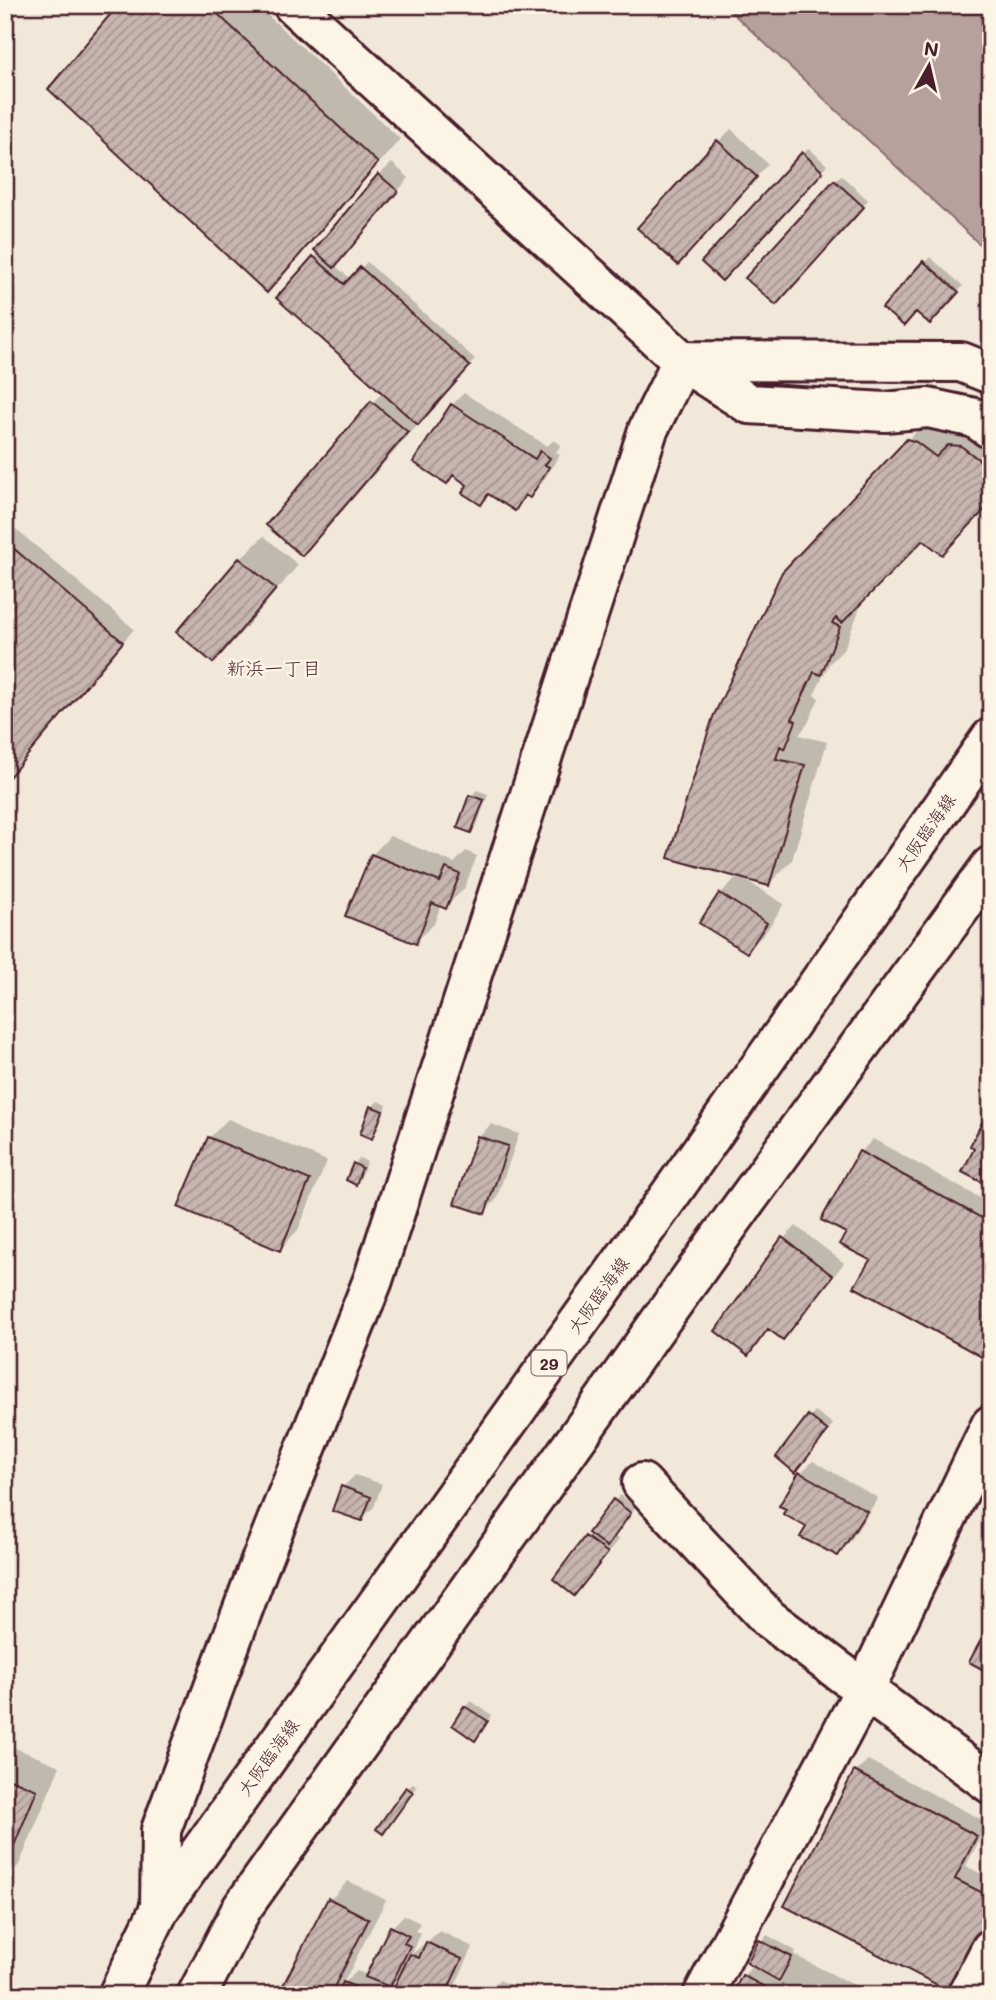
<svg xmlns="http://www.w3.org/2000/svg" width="996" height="2000" viewBox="0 0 996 2000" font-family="Mali,'Klee One',sans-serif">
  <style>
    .water { fill: #b6a19c; stroke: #8b6d6f; stroke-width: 2 }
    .shadow { fill: #0003; fill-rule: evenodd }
    .building { fill: url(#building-hatch); stroke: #4a1f2b; stroke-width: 2 }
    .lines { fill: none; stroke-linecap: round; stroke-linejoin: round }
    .minor-casing { stroke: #4a1f2b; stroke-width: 44 }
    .major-casing { stroke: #4a1f2b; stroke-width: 44 }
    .minor { stroke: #fcf5e5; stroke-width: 38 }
    .major { stroke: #fcf5e5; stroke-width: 38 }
    .labels { text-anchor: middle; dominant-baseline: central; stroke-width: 5; stroke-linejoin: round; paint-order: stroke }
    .shield { fill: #fcf5e5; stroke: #7f5f63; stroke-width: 2 }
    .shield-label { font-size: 16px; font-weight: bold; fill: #4a1f2b }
    .street-label { font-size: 18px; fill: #4a1f2b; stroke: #fcf5e5 }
    .neighbourhood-label { font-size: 19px; fill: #4a1f2b; stroke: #fcf5e5 }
  </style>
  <defs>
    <pattern id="building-hatch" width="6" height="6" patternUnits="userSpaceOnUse" patternTransform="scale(1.75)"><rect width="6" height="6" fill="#c7b6af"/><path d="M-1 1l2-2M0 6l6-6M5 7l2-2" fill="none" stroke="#a4938f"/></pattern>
  </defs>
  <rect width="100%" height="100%" fill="#f1e8da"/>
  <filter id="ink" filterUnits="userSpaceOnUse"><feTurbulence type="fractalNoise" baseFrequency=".0143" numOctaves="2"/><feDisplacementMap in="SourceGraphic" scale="14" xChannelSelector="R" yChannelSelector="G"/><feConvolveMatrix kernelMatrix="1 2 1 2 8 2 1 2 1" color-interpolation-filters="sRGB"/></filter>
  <g filter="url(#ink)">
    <path class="water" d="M724,5H991V255Z"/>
    <path class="shadow" d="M120,5H257L400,139L291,267L267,290Z
      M731,129L768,164L690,250L718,142Z
      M809,148L827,165L722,279L803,154Z
      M392,163L409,178L334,265L351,279L367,262L475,359L326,530L302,553L268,524L383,391L278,298L319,253L379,175Z
      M841,175L868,200L782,297L835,181Z
      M930,257L963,286L930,322L924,263Z
      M464,393L547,446L554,440L561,445L556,452L560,455L542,483L514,509L490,493L481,503L470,484L454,474L447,482L452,405Z
      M932,416L991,428V501L923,538L860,602L862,603L844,649L829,664L814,695L819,698L808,723L799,735L827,742L792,860L769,884L742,878L784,904L765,933L747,951L720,894L738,876L671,857L908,440Z
      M5,520L134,629L5,782Z
      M264,536L298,565L237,638L213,661L240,559Z
      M477,790L488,794L477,825L471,831L459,827L471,796Z
      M390,836L454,863L466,851L477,856L464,889L445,907L441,905L434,924L415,942L372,855Z
      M378,1101L387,1105L377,1131L371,1137L362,1133L372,1107Z
      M228,1119L327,1161L298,1230L280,1249L209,1138Z
      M491,1124L519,1134L496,1200L484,1212L479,1137Z
      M873,1139L991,1204V1360L872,1259L848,1232L824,1219L861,1152Z
      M360,1158L367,1162L361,1177L355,1182L354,1164Z
      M796,1226L844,1263L795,1326L783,1338L770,1329L748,1354L718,1331L784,1238Z
      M815,1411L833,1424L801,1465L810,1417Z
      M813,1461L878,1498L850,1542L838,1554L808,1526L801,1473Z
      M355,1475L382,1484L374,1507L361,1519L343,1487Z
      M620,1495L636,1507L614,1536L619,1540L574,1593L555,1579Z
      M471,1701L492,1715L480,1733L465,1707Z
      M5,1744L60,1766L19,1865L5,1878Z
      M868,1760L988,1823L966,1866L991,1879V1918L961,1976L855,1772Z
      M413,1783L417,1786L383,1832L407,1789Z
      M348,1881L386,1900L343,1984L357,1971L368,1975L392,1927L404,1915L420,1923L415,1931L421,1933L412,1954L440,1931L473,1947L454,1988L447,1995H280L330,1900ZM402,1973L396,1986L391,1984Z
      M767,1935L796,1951L794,1955L862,1989L859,1995H734L743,1976L754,1965L749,1962Z
      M499,1980L514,1986L511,1995H486Z"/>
    <path class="building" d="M118,5H208L378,163L267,293L48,89Z
      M717,140L757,177L678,265L637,228Z
      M802,152L823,172L722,281L701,262Z
      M378,174L398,191L334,268L314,250Z
      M834,180L864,207L776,305L745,278Z
      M313,256L344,284L360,267L470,366L418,425L276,298Z
      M923,261L959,292L930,324L916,312L904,326L882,308Z
      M371,401L408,432L302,556L266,525Z
      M451,404L535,459L540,451L550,458L545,465L549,467L530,498L525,495L515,511L488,494L481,505L462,493L467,485L453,475L447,484L413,462Z
      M907,439L916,442L936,457L948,445L961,446L991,469V503L942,555L923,540L842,623L836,618L832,623L840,627L821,675L814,672L792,719L796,721L785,749L780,746L776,759L805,765L769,886L668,858L713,717L782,572Z
      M5,541L123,642L5,782Z
      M239,558L276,589L213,663L176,632Z
      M469,795L484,800L471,833L457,828Z
      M371,854L440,882L446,868L460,874L446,909L432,903L416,944L345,916Z
      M719,893L767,923L747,953L699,923Z
      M991,1105V1187L962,1172L974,1149L970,1146Z
      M370,1106L383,1111L372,1139L360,1134Z
      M477,1136L508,1146L485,1214L454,1204Z
      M208,1137L310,1180L280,1251L178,1207Z
      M859,1151L991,1223V1362L854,1287L870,1260L839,1244L846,1233L821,1220Z
      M353,1163L362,1168L356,1185L346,1180Z
      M782,1237L833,1276L783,1340L768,1329L748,1356L715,1331Z
      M808,1415L828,1431L795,1473L776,1457Z
      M799,1472L867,1511L838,1556L800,1537L806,1527L783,1514L786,1509L779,1506Z
      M341,1486L371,1497L362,1521L332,1511Z
      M613,1499L631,1513L607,1547L588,1533Z
      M585,1536L608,1553L574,1596L553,1579Z
      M991,1621V1674L969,1662Z
      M464,1706L488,1721L475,1741L452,1725Z
      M854,1771L977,1836L955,1879L991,1897V1909L949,1991L784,1906Z
      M5,1777L37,1790L5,1867Z
      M406,1787L413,1792L383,1834L376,1829Z
      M328,1898L369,1919L330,1995H278Z
      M390,1926L409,1936L404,1943L410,1946L390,1987L365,1977Z
      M759,1940L792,1957L779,1981L747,1963Z
      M426,1942L462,1959L445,1995H411L394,1987L410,1954L419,1958Z
      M742,1975L780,1995H732Z
      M343,1982L375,1995H338Z"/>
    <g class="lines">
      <defs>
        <path id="minor" d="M293,5L682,361L749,404L885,412L928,408L975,418L991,429
          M682,361L961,362L991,374
          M642,1483L769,1619L991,1784
          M160,1908L161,1830L259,1566L373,1280L648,430L682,361
          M703,1995L865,1689L991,1425
          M967,1995L991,1949"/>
        <path id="major" d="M118,1995L160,1908L677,1185L991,738
          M197,1995L242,1908L733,1219L991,866"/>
      </defs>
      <use href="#minor" class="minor-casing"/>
      <use href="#major" class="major-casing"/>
      <use href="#minor" class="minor"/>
      <use href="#major" class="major"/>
    </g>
  </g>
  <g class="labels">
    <rect class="shield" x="531.5" y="1350.5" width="35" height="25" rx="5"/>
    <g class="shield-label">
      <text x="549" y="1363">29</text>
    </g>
    <g class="street-label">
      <text transform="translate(925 832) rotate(-55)">大阪臨海線</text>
      <text transform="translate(598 1295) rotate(-54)">大阪臨海線</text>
      <text transform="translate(268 1757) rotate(-54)">大阪臨海線</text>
    </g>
    <g class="neighbourhood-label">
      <text x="274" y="667">新浜一丁目</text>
    </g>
  </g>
  <rect width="996" height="2000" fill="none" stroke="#fcf5e5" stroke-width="28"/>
  <rect x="14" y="14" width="968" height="1972" fill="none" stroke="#4a1f2b" stroke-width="2.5" filter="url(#ink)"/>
  <g transform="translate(929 66) rotate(8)" stroke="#fcf5e5" stroke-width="5" paint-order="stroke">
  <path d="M0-5L12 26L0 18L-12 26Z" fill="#4a1f2b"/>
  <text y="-10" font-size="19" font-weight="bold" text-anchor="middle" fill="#4a1f2b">N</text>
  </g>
</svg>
